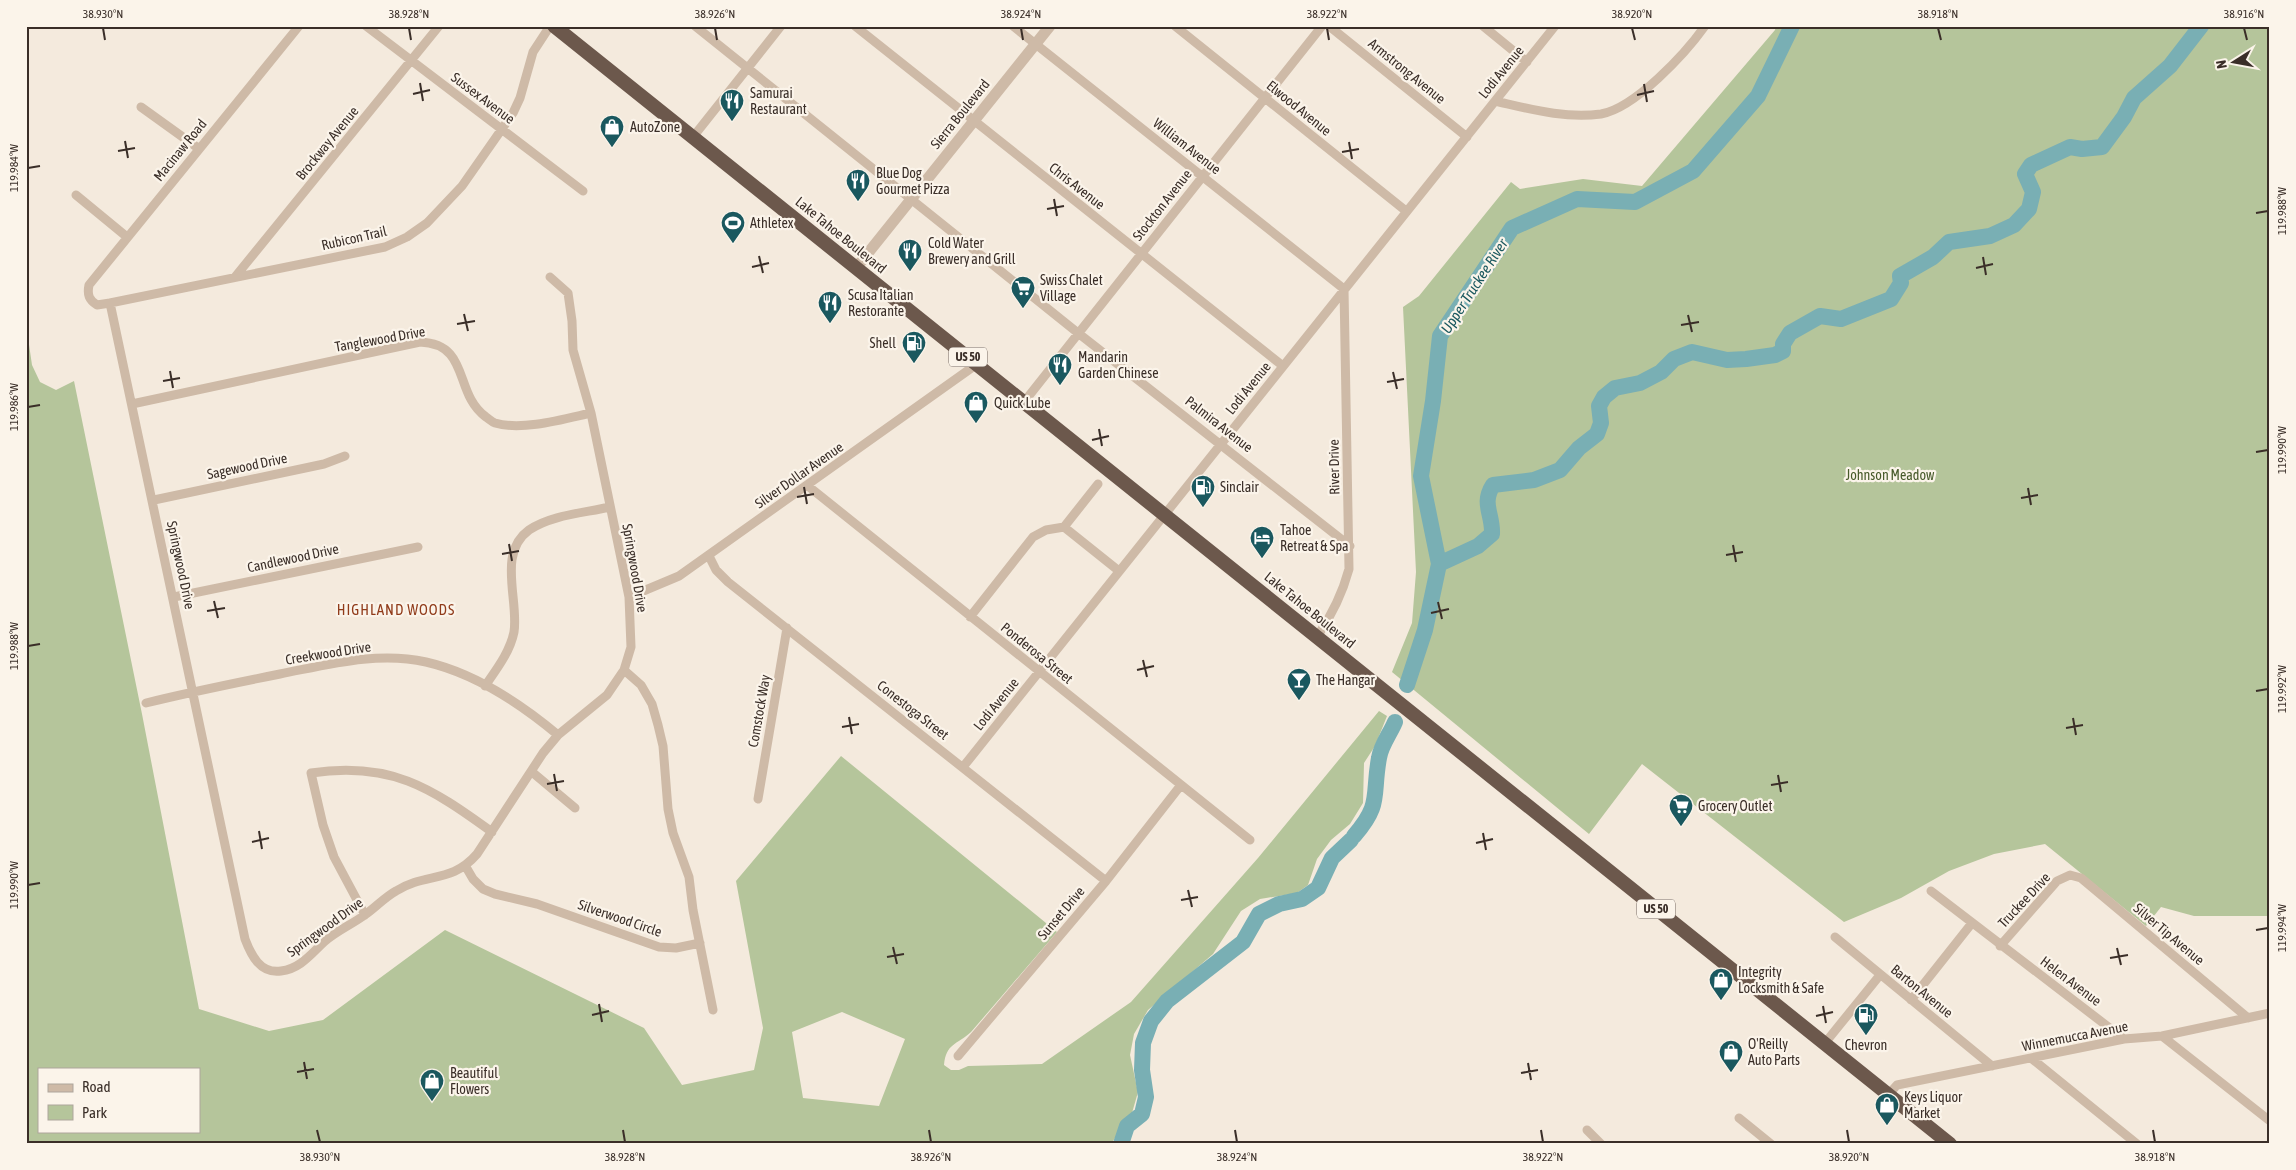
<svg xmlns="http://www.w3.org/2000/svg" width="2296" height="1170" viewBox="0 0 2296 1170" font-family="'Asap Condensed',sans-serif">
  <style>
    .green { fill: #b5c59b; fill-rule: evenodd }
    .lines { fill: none; stroke-linecap: round; stroke-linejoin: round }
    .river { stroke: #79afb4; stroke-width: 16 }
    .minor { stroke: #cebaa7; stroke-width: 9 }
    .tertiary { stroke: #cebaa7; stroke-width: 11 }
    .trunk { stroke: #6c584c; stroke-width: 14 }
    .ticks { fill: none; stroke: #3a2e28; stroke-width: 2 }
    .labels { text-anchor: middle; dominant-baseline: central; stroke-width: 4.5; stroke-linejoin: round; paint-order: stroke }
    .shield { fill: #fbf4ea; stroke: #746962; stroke-width: 1 }
    .shield-label { font-size: 12px; font-weight: bold; fill: #3a2e28 }
    .street-label { font-size: 14px; fill: #3a2e28; stroke: #fbf4ea }
    .poi-label { font-size: 14px; fill: #3a2e28; stroke: #fbf4ea; text-anchor: start }
    .park-label { font-size: 14px; fill: #475a2a; stroke: #fbf4ea }
    .water-label { font-size: 15px; font-style: italic; fill: #1a585f; stroke: #fbf4ea }
    .neighbourhood-label { font-size: 15px; letter-spacing: 1px; fill: #903b1a; stroke: #fbf4ea }
    .neatline { fill: none; stroke: #3a2e28; stroke-width: 2 }
    .ticks-label { font-size: 12px; text-anchor: middle; fill: #3a2e28 }
  </style>
  <rect width="100%" height="100%" fill="#f4eadd"/>
  <path class="green" d="M1776,26H2270V916H2194L2161,907L2146,926L2045,844L1994,854L1949,871L1901,898L1844,922L1642,764L1589,834L1392,672L1412,623L1416,572L1403,307L1419,296L1511,182L1520,189L1583,179L1642,186L1775,30Z
    M26,324L32,365L40,382L56,390L74,381L142,714L199,1009L269,1031L323,1020L445,930L644,1028L682,1085L754,1070L763,1028L736,881L841,756L1057,932L971,1032C957,1045 946,1043 944,1065L951,1070H959L968,1066L1042,1064L1131,1002L1258,858L1379,711L1387,716L1375,746L1364,763L1363,803L1350,824L1331,840L1317,859L1308,885L1297,893L1260,899L1241,911L1213,954L1148,1010L1134,1034L1130,1055L1138,1092L1132,1113L1111,1144H26ZM842,1012L905,1039L879,1106L803,1098L792,1032ZM39,1069H199V1131H39Z"/>
  <g class="lines">
    <path class="river" d="M1439,564L1478,546L1492,534C1493,514 1481,504 1493,485L1534,480L1560,470L1579,448L1597,434L1601,423L1599,406L1604,397L1615,388L1640,383L1661,372L1674,359L1692,352L1727,360L1746,359L1775,355L1783,351V344L1790,333L1820,316L1841,319L1891,299L1901,283L1900,276L1933,257L1949,242L1990,236L2014,225L2029,209L2033,192L2025,174L2031,165L2070,147L2082,149L2102,147L2124,117L2134,98L2170,66L2201,26
      M1407,685L1425,630L1439,564L1421,476L1433,401L1440,336L1512,228L1577,199L1635,202L1693,171L1758,96L1792,26
      M1354,836C1382,804 1372,796 1379,758C1381,745 1390,734 1395,722
      M1121,1144L1127,1126L1142,1114L1146,1097L1142,1070L1143,1043L1151,1021L1167,1001L1243,942L1259,914L1279,904L1302,899L1318,888L1332,858L1351,840"/>
    <path class="minor" d="M299,26L89,285C87,295 89,300 97,305L110,303L385,247L407,237L427,223L462,186L513,113L520,98L533,52L550,26
      M366,26L583,191
      M695,26L1078,333L1350,546
      M855,26L1283,366
      M1013,26L1344,289L1349,569C1342,595 1332,615 1317,637
      M1175,26L1406,211
      M1329,26L1467,137
      M1483,26L1527,62
      M1495,101C1530,109 1565,119 1601,114C1635,108 1685,54 1705,26
      M141,107L198,148
      M693,137L781,26
      M76,195L127,237
      M235,277L439,26
      M110,303L245,939C251,955 260,974 281,971C300,969 311,954 324,942C336,931 353,924 366,914C376,907 385,897 396,891C426,872 451,884 477,854L543,753L558,735L607,695L624,670L631,647L629,597L591,413L573,350L572,321L568,293L550,277
      M1024,402L1322,26
      M132,404L420,342C471,344 453,393 486,417C489,419 492,422 495,423C522,431 564,419 591,413
      M1098,484L1064,527L1119,571
      M808,486L1250,840
      M154,500L324,464L345,456
      M709,556L716,570L728,582L1106,881
      M174,597L418,547
      M629,597L679,576L977,364
      M970,617L1033,537L1046,530L1064,527
      M624,670L641,685L652,704L658,725L663,746L668,809L673,833L689,877L693,910L713,1010
      M485,686C496,670 510,652 514,632C519,600 497,553 529,530C551,515 584,513 610,507
      M146,703C190,692 235,683 280,674C327,665 377,651 426,662C474,673 521,704 558,735
      M963,767L1555,26
      M532,772L575,808
      M758,799L787,628
      M466,867L473,879L483,889L495,894L537,904L659,947L676,948L700,943
      M1931,891L2124,1039
      M365,915L334,857L323,825L311,773C390,761 430,787 492,832
      M1835,937L1992,1066
      M2000,946L2057,881L2070,875L2081,878L2248,1018
      M1911,1000L1972,923
      M2162,1036L2270,1121
      M1825,1043L1880,975
      M958,1056L1106,881L1181,785
      M2031,1058L2137,1144
      M1889,1094L1897,1085L2124,1039L2162,1036L2270,1013
      M1739,1118L1771,1144
      M1587,1130L1601,1144"/>
    <path class="tertiary" d="M856,268L1050,26"/>
    <path class="trunk" d="M554,26L1950,1144"/>
  </g>
  <path class="ticks" d="M103,28L105,40M409,28L411,40M715,28L717,40M1021,28L1023,40M1327,28L1329,40M1632,28L1635,40M1938,28L1941,40M2244,28L2247,40M420,83L423,101M1644,84L1647,102M413,94L430,90M1637,95L1654,91M125,141L128,158M1349,142L1352,159M118,151L135,148M1342,152L1359,149M28,168L40,166M1054,199L1057,216M1047,209L1064,206M2256,213L2268,211M759,256L763,273M1983,257L1986,275M752,267L769,263M1976,268L1993,264M464,314L468,331M1688,315L1692,332M457,324L475,321M1681,325L1699,322M170,371L173,388M1393,372L1397,389M163,381L180,378M1387,382L1404,379M28,407L40,405M1099,429L1102,446M1092,440L1109,436M2256,452L2268,450M804,487L807,504M2028,488L2031,505M797,497L814,494M2021,498L2038,495M509,544L512,561M1733,545L1736,562M502,554L519,551M1726,555L1743,552M214,601L218,618M1438,602L1442,619M207,611L225,608M1431,613L1449,609M28,646L40,644M1143,660L1147,677M1137,670L1154,666M2256,691L2268,689M849,717L852,734M2073,718L2076,735M842,727L859,724M2066,728L2083,725M554,774L557,791M1778,775L1781,792M547,784L564,781M1771,785L1788,782M259,831L262,849M1483,833L1486,850M252,842L269,838M1476,843L1493,839M28,885L40,883M1188,890L1192,907M1181,900L1198,897M2256,930L2268,928M893,947L897,964M2117,948L2121,965M887,957L904,954M2110,958L2128,955M599,1004L602,1022M1823,1006L1826,1023M592,1015L609,1011M1816,1016L1833,1012M304,1062L307,1079M1528,1063L1531,1080M297,1072L314,1069M1521,1073L1538,1070M317,1130L320,1142M623,1130L625,1142M929,1130L931,1142M1235,1130L1237,1142M1541,1130L1543,1142M1847,1130L1849,1142M2153,1130L2155,1142"/>
  <defs>
    <symbol id="restaurant-pin" viewBox="-11 -11 22 30"><path d="M0 17L-7.5 6A9.5 9.5 0 1 1 7.5 6Z" fill="#1a585f" stroke="#fbf4ea"/><path d="M-5-6h1v4h1v-4h1v4h1v-4h1v5L-1.5 .5V6h-2V.5L-5-1ZM5-6V6H3V1.5H1.5Q1.5-4 5-6Z" fill="#fff"/></symbol>
    <symbol id="shop-pin" viewBox="-11 -11 22 30"><path d="M0 17L-7.5 6A9.5 9.5 0 1 1 7.5 6Z" fill="#1a585f" stroke="#fbf4ea"/><path d="M-5-2.5h2.3a2.7 3.5 0 0 1 5.4 0H5L5.5 6h-11ZM-1.5-2.5h3a1.5 2.3 0 0 0-3 0Z" fill="#fff"/></symbol>
    <symbol id="stadium-pin" viewBox="-11 -11 22 30"><path d="M0 17L-7.5 6A9.5 9.5 0 1 1 7.5 6Z" fill="#1a585f" stroke="#fbf4ea"/><path d="M0-5a6.5 5 0 1 0 0 10a6.5 5 0 1 0 0-10ZM-3.5-1.8h7v3.6h-7Z" fill="#fff"/></symbol>
    <symbol id="supermarket-pin" viewBox="-11 -11 22 30"><path d="M0 17L-7.5 6A9.5 9.5 0 1 1 7.5 6Z" fill="#1a585f" stroke="#fbf4ea"/><path d="M-6-5.5h2.5l.6 2H6L4.5 2H-2.5L-4.4-4H-6ZM-1.5 3.2a1.3 1.3 0 1 0 .1 0ZM3 3.2a1.3 1.3 0 1 0 .1 0Z" fill="#fff"/></symbol>
    <symbol id="fuel-pin" viewBox="-11 -11 22 30"><path d="M0 17L-7.5 6A9.5 9.5 0 1 1 7.5 6Z" fill="#1a585f" stroke="#fbf4ea"/><path d="M-5.5-6h7V0h2V4h1.3V-2.5L3-4.5l.8-.8L6-3V5H2.5V1h-1V6h-7ZM-4.2-4.7v3.2H.2V-4.7Z" fill="#fff"/></symbol>
    <symbol id="hotel-pin" viewBox="-11 -11 22 30"><path d="M0 17L-7.5 6A9.5 9.5 0 1 1 7.5 6Z" fill="#1a585f" stroke="#fbf4ea"/><path d="M-6-4.5h1.5V1H6V5H4.5V3h-9V5H-6ZM-4 0a1.8 1.8 0 1 1 3.6 0ZM.5 0V-2.5h3Q6-2.5 6 0Z" fill="#fff"/></symbol>
    <symbol id="bar-pin" viewBox="-11 -11 22 30"><path d="M0 17L-7.5 6A9.5 9.5 0 1 1 7.5 6Z" fill="#1a585f" stroke="#fbf4ea"/><path d="M-6-5H6L.8 .8V4.5H3.5V6h-7V4.5H-.8V.8Z" fill="#fff"/></symbol>
  </defs>
  <g fill-rule="evenodd">
    <use href="#restaurant-pin" x="718" y="87" width="28" height="38"/>
    <use href="#shop-pin" x="598" y="113" width="28" height="38"/>
    <use href="#restaurant-pin" x="844" y="167" width="28" height="38"/>
    <use href="#stadium-pin" x="719" y="209" width="28" height="38"/>
    <use href="#restaurant-pin" x="896" y="237" width="28" height="38"/>
    <use href="#supermarket-pin" x="1009" y="274" width="28" height="38"/>
    <use href="#restaurant-pin" x="816" y="289" width="28" height="38"/>
    <use href="#fuel-pin" x="900" y="329" width="28" height="38"/>
    <use href="#restaurant-pin" x="1046" y="351" width="28" height="38"/>
    <use href="#shop-pin" x="962" y="389" width="28" height="38"/>
    <use href="#fuel-pin" x="1189" y="473" width="28" height="38"/>
    <use href="#hotel-pin" x="1248" y="524" width="28" height="38"/>
    <use href="#bar-pin" x="1285" y="666" width="28" height="38"/>
    <use href="#supermarket-pin" x="1667" y="792" width="28" height="38"/>
    <use href="#shop-pin" x="1707" y="966" width="28" height="38"/>
    <use href="#fuel-pin" x="1852" y="1001" width="28" height="38"/>
    <use href="#shop-pin" x="1717" y="1038" width="28" height="38"/>
    <use href="#shop-pin" x="418" y="1067" width="28" height="38"/>
    <use href="#shop-pin" x="1873" y="1091" width="28" height="38"/>
  </g>
  <g class="labels">
    <g class="shield">
      <rect x="949" y="347.5" width="38" height="19" rx="4"/>
      <rect x="1637" y="899.5" width="38" height="19" rx="4"/>
    </g>
    <g class="shield-label">
      <text x="968" y="357">US 50</text>
      <text x="1656" y="909">US 50</text>
    </g>
    <g class="street-label">
      <text transform="translate(1407 71) rotate(39)">Armstrong Avenue</text>
      <text transform="translate(1501 72) rotate(-51)">Lodi Avenue</text>
      <text transform="translate(483 98) rotate(37)">Sussex Avenue</text>
      <text transform="translate(1299 108) rotate(39)">Elwood Avenue</text>
      <text transform="translate(960 114) rotate(-51)">Sierra Boulevard</text>
      <text transform="translate(327 143) rotate(-51)">Brockway Avenue</text>
      <text transform="translate(1187 146) rotate(38)">William Avenue</text>
      <text transform="translate(180 150) rotate(-51)">Macinaw Road</text>
      <text transform="translate(1077 186) rotate(38)">Chris Avenue</text>
      <text transform="translate(1162 205) rotate(-52)">Stockton Avenue</text>
      <text transform="translate(841 235) rotate(39)">Lake Tahoe Boulevard</text>
      <text transform="translate(354 238) rotate(-13)">Rubicon Trail</text>
      <text transform="translate(380 339) rotate(-10)">Tanglewood Drive</text>
      <text transform="translate(1248 388) rotate(-51)">Lodi Avenue</text>
      <text transform="translate(1219 424) rotate(38)">Palmira Avenue</text>
      <text transform="translate(247 466) rotate(-12)">Sagewood Drive</text>
      <text transform="translate(1334 467) rotate(-91)">River Drive</text>
      <text transform="translate(799 475) rotate(-35)">Silver Dollar Avenue</text>
      <text transform="translate(293 558) rotate(-12)">Candlewood Drive</text>
      <text transform="translate(181 565) rotate(78)">Springwood Drive</text>
      <text transform="translate(635 568) rotate(80)">Springwood Drive</text>
      <text transform="translate(1310 610) rotate(39)">Lake Tahoe Boulevard</text>
      <text transform="translate(328 653) rotate(-9)">Creekwood Drive</text>
      <text transform="translate(1037 653) rotate(39)">Ponderosa Street</text>
      <text transform="translate(996 704) rotate(-51)">Lodi Avenue</text>
      <text transform="translate(913 710) rotate(38)">Conestoga Street</text>
      <text transform="translate(759 711) rotate(-80)">Comstock Way</text>
      <text transform="translate(2024 900) rotate(-47)">Truckee Drive</text>
      <text transform="translate(1061 913) rotate(-50)">Sunset Drive</text>
      <text transform="translate(620 918) rotate(19)">Silverwood Circle</text>
      <text transform="translate(325 927) rotate(-36)">Springwood Drive</text>
      <text transform="translate(2169 934) rotate(40)">Silver Tip Avenue</text>
      <text transform="translate(2071 981) rotate(37)">Helen Avenue</text>
      <text transform="translate(1922 991) rotate(39)">Barton Avenue</text>
      <text transform="translate(2075 1036) rotate(-11)">Winnemucca Avenue</text>
    </g>
    <g class="poi-label">
      <text x="750" y="93">Samurai<tspan x="750" dy="16">Restaurant</tspan></text>
      <text x="630" y="127">AutoZone</text>
      <text x="876" y="173">Blue Dog<tspan x="876" dy="16">Gourmet Pizza</tspan></text>
      <text x="750" y="223">Athletex</text>
      <text x="928" y="243">Cold Water<tspan x="928" dy="16">Brewery and Grill</tspan></text>
      <text x="1040" y="280">Swiss Chalet<tspan x="1040" dy="16">Village</tspan></text>
      <text x="848" y="295">Scusa Italian<tspan x="848" dy="16">Restorante</tspan></text>
      <text x="896" y="343" text-anchor="end">Shell</text>
      <text x="1078" y="357">Mandarin<tspan x="1078" dy="16">Garden Chinese</tspan></text>
      <text x="994" y="403">Quick Lube</text>
      <text x="1220" y="487">Sinclair</text>
      <text x="1280" y="530">Tahoe<tspan x="1280" dy="16">Retreat &amp; Spa</tspan></text>
      <text x="1316" y="680">The Hangar</text>
      <text x="1698" y="806">Grocery Outlet</text>
      <text x="1738" y="972">Integrity<tspan x="1738" dy="16">Locksmith &amp; Safe</tspan></text>
      <text x="1748" y="1044">O'Reilly<tspan x="1748" dy="16">Auto Parts</tspan></text>
      <text x="1866" y="1045" text-anchor="middle">Chevron</text>
      <text x="450" y="1073">Beautiful<tspan x="450" dy="16">Flowers</tspan></text>
      <text x="1904" y="1097">Keys Liquor<tspan x="1904" dy="16">Market</tspan></text>
    </g>
    <g class="park-label">
      <text x="1890" y="475">Johnson Meadow</text>
    </g>
    <g class="water-label">
      <text transform="translate(1474 286) rotate(-57)">Upper Truckee River</text>
    </g>
    <g class="neighbourhood-label">
      <text x="396" y="609">HIGHLAND WOODS</text>
    </g>
  </g>
  <rect width="2296" height="1170" fill="none" stroke="#fbf4ea" stroke-width="55"/>
  <rect x="38" y="1068" width="162" height="65" fill="#fbf4ea" stroke="#aea59c"/>
  <rect x="48" y="1084" width="25" height="8" fill="#cebaa7" stroke="#aea59c"/>
  <text x="82" y="1092" font-size="15" fill="#3a2e28">Road</text>
  <rect x="48" y="1105" width="25" height="15" fill="#b5c59b" stroke="#aea59c"/>
  <text x="82" y="1118" font-size="15" fill="#3a2e28">Park</text>
  <g transform="translate(2234 62) rotate(259)" stroke="#fbf4ea" stroke-width="4" paint-order="stroke">
  <path d="M0-4L9 19L0 12L-9 19Z" fill="#3a2e28"/>
  <text y="-8" font-size="14" font-weight="bold" text-anchor="middle" fill="#3a2e28">N</text>
  </g>
  <rect x="28" y="28" width="2240" height="1114" class="neatline"/>
  <g class="ticks-label">
    <text x="103" y="18">38.930°N</text>
    <text x="409" y="18">38.928°N</text>
    <text x="715" y="18">38.926°N</text>
    <text x="1021" y="18">38.924°N</text>
    <text x="1327" y="18">38.922°N</text>
    <text x="1632" y="18">38.920°N</text>
    <text x="1938" y="18">38.918°N</text>
    <text x="2244" y="18">38.916°N</text>
    <text transform="translate(14 168) rotate(-90)" y="4">119.984°W</text>
    <text transform="translate(2282 211) rotate(-90)" y="4">119.988°W</text>
    <text transform="translate(14 407) rotate(-90)" y="4">119.986°W</text>
    <text transform="translate(2282 450) rotate(-90)" y="4">119.990°W</text>
    <text transform="translate(14 646) rotate(-90)" y="4">119.988°W</text>
    <text transform="translate(2282 689) rotate(-90)" y="4">119.992°W</text>
    <text transform="translate(14 885) rotate(-90)" y="4">119.990°W</text>
    <text transform="translate(2282 928) rotate(-90)" y="4">119.994°W</text>
    <text x="320" y="1161">38.930°N</text>
    <text x="625" y="1161">38.928°N</text>
    <text x="931" y="1161">38.926°N</text>
    <text x="1237" y="1161">38.924°N</text>
    <text x="1543" y="1161">38.922°N</text>
    <text x="1849" y="1161">38.920°N</text>
    <text x="2155" y="1161">38.918°N</text>
  </g>
</svg>
